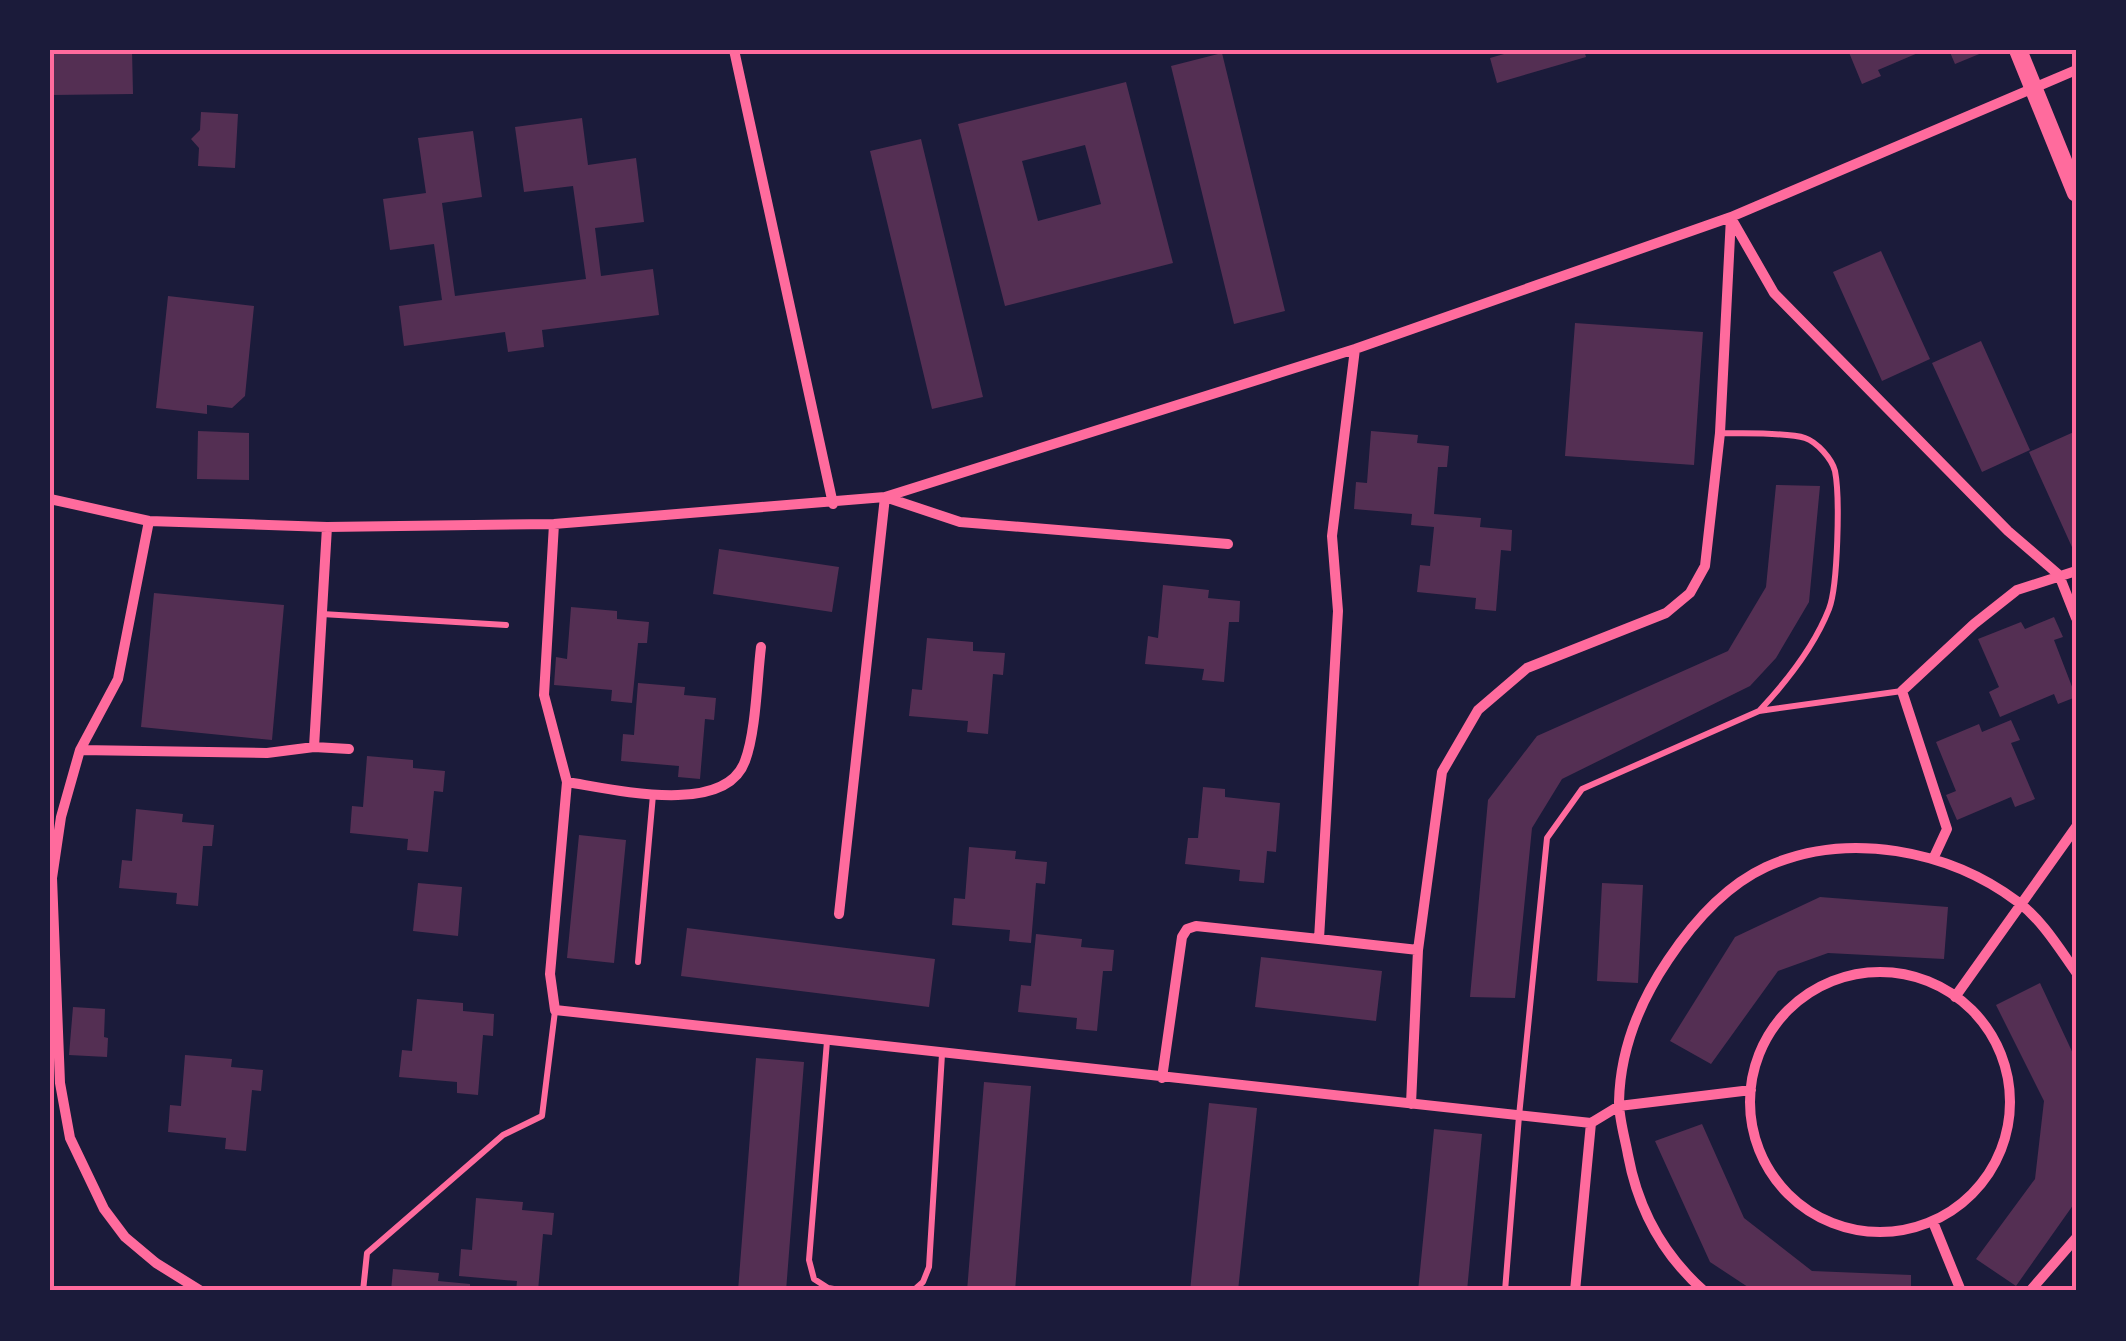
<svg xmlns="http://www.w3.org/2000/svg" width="2126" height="1341" viewBox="0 0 2126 1341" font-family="Lato,sans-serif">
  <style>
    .building { fill: #542f53; fill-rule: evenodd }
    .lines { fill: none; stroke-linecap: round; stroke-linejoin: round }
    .service { stroke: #ff6b9d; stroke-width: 6 }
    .minor { stroke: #ff6b9d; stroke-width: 10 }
    .tertiary { stroke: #ff6b9d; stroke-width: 18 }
    .neatline { fill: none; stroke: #ff6b9d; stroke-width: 4 }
  </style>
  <rect width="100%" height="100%" fill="#1b1b3a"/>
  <path class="building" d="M51,50H132L133,94L52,95Z
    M1518,50H1584L1586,57L1497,83L1490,58Z
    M1848,50H1925L1878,70L1881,76L1862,84Z
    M1949,50H1989L1955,64Z
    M1222,53L1285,311L1234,324L1171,66Z
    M1126,82L1173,263L1005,306L958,124ZM1085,145L1101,204L1038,221L1022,161Z
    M201,112L238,114L235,168L198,166L199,148L191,139L200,130Z
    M582,118L588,165L636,158L644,222L595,228L601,276L653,269L659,315L542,330L544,347L508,352L505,332L404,346L399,306L442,300L434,244L390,250L383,199L426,193L418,138L473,131L482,197L442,203L455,296L586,279L573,186L524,192L515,127Z
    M921,139L983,397L932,409L870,151Z
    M1881,251L1930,359L1882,381L1833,272Z
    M168,296L254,306L245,396L232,408L207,405V414L156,408Z
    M1575,323L1703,332L1694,465L1565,456Z
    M1981,341L2030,450L1982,472L1932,363Z
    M198,431L249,433V480L197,479Z
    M1371,431L1418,435L1417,443L1449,446L1447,467H1438L1434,514L1481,518L1480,527L1512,530L1511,551L1501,550L1496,611L1475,609L1476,598L1417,592L1420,565L1430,566L1434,527L1411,525L1412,514L1354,509L1356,482L1367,483Z
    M2076,431V556L2029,452Z
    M1776,485L1820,486L1809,602L1776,658L1750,686L1562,779L1532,828L1515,998L1470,997L1488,800L1537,736L1728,651L1766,587Z
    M719,549L839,567L832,612L713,594Z
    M1163,585L1209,590L1208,598L1240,601L1239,622H1229L1224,682L1202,680L1204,669L1145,664L1148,636L1158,638Z
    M154,593L284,605L272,740L141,727Z
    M571,607L617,611V619L649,622L647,643H638L632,703L611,701L612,690L554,685L556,657L567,659Z
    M2054,617L2063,637L2054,640L2076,697L2058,704L2054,694L2000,717L1989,692L1999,687L1978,639L2021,622L2025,629Z
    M927,638L973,642V651L1005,653L1003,675L993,674L988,734L967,732L968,721L909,716L912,689L922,690Z
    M638,683L685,687L684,695L716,698L714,720L705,719L700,779L678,777L679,766L621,761L623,734L634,735Z
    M2011,720L2020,740L2011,743L2035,799L2015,807L2011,797L1957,820L1946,795L1956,791L1936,742L1979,724L1982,732Z
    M367,756L413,760V768L445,771L443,792L434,791L428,852L407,850L408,839L350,833L352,806L363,807Z
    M1203,787L1225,789V797L1280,803L1276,852L1267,851L1264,883L1239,881L1240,870L1185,864L1188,838H1198Z
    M136,809L183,814L182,822L214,825L212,846H203L198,906L176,904L177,893L119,888L122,860L132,861Z
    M579,835L626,840L614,963L567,958Z
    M969,847L1016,851L1015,859L1047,862L1045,884L1036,883L1031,943L1009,941L1010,930L952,925L954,898L965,899Z
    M418,883L462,887L458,936L413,931Z
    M1602,883L1643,885L1638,983L1597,981Z
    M1820,897L1948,907L1944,959L1828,953L1778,971L1711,1064L1670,1041L1735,937Z
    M687,928L935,959L929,1007L681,976Z
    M1036,934L1082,939L1081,947L1114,950L1112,971H1103L1097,1031L1076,1029L1077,1018L1018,1012L1021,985L1031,986Z
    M1261,957L1382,971L1376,1021L1255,1007Z
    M2040,983L2076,1060V1201L2016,1286L1976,1259L2035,1179L2044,1101L1996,1005Z
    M417,999L463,1003V1011L494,1014L493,1036L483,1035L478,1095L457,1093V1082L399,1077L402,1050L412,1051Z
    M73,1007L105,1009L104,1037L108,1038L107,1057L69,1055Z
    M185,1055L232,1059L231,1067L263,1070L261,1091L252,1090L246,1151L225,1149L226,1138L168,1132L170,1105L181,1106Z
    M756,1058L804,1062L786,1291H738Z
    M984,1082L1031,1086L1015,1291H967Z
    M1209,1103L1257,1108L1238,1291H1190Z
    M1702,1124L1744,1218L1812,1271L1911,1275V1291H1754L1710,1262L1655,1141Z
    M1434,1129L1482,1134L1467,1291H1418Z
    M476,1198L523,1202L522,1210L554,1213L552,1235L543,1234L538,1291H516L517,1281L459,1276L461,1249L472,1250Z
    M393,1269L439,1273L438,1281L470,1284V1291H391Z"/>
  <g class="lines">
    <path class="service" d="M1720,433C1741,434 1787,432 1805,438C1817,442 1832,459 1835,471C1840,496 1838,586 1829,609C1814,647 1788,680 1760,710
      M322,614L506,625
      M638,962L653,795
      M827,1041L809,1260L814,1279L828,1288L845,1291
      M363,1291L367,1253L503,1135L542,1116L555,1011
      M913,1291L923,1282L929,1267L942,1054
      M1505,1291L1519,1116L1547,838L1582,789L1759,711L1902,691"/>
    <path class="minor" d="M734,50L833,504
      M1731,218L1774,293L2008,531L2059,575L2076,618
      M1355,349L1332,536L1338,611L1319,939L1418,950
      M50,499L149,521L327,527L554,524L885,497L1355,349L1731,217L2076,70
      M149,521L118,679L80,750L61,817L52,878L60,1083L70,1138L104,1209L125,1237L156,1263L201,1291
      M554,524L544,695L567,782C612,789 725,817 745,761C756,732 757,679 761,647
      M314,747L327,527
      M80,750L267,753L314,747L349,749
      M567,782L550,974L555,1010L1591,1123L1619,1106L1751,1090
      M1934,857L1947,829L1902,691L1974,624L2017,590L2076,571
      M839,914L885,497L960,522L1228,544
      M1750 1102a130 130 0 1 1 260 0a130 130 0 1 1-260 0Z
      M1955,997L2076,827
      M1162,1078L1182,937L1187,929L1196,926L1319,939
      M1411,1104L1418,950L1442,772L1478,710L1527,668L1666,613L1690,593L1705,566L1720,433L1731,217
      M1933,1222L1961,1291
      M1575,1291L1591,1123
      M1704,1291C1662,1254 1638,1209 1628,1155C1625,1138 1619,1119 1619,1102C1620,1051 1639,1003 1668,960C1692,924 1725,886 1766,867C1847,830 1949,850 2018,902C2042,920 2059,948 2076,972
      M2030,1291L2076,1238"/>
    <path class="tertiary" d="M2018,50L2076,193"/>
  </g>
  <rect width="2126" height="1341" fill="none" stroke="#1b1b3a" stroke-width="105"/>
  <rect x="52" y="52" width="2022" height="1236" class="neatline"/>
</svg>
